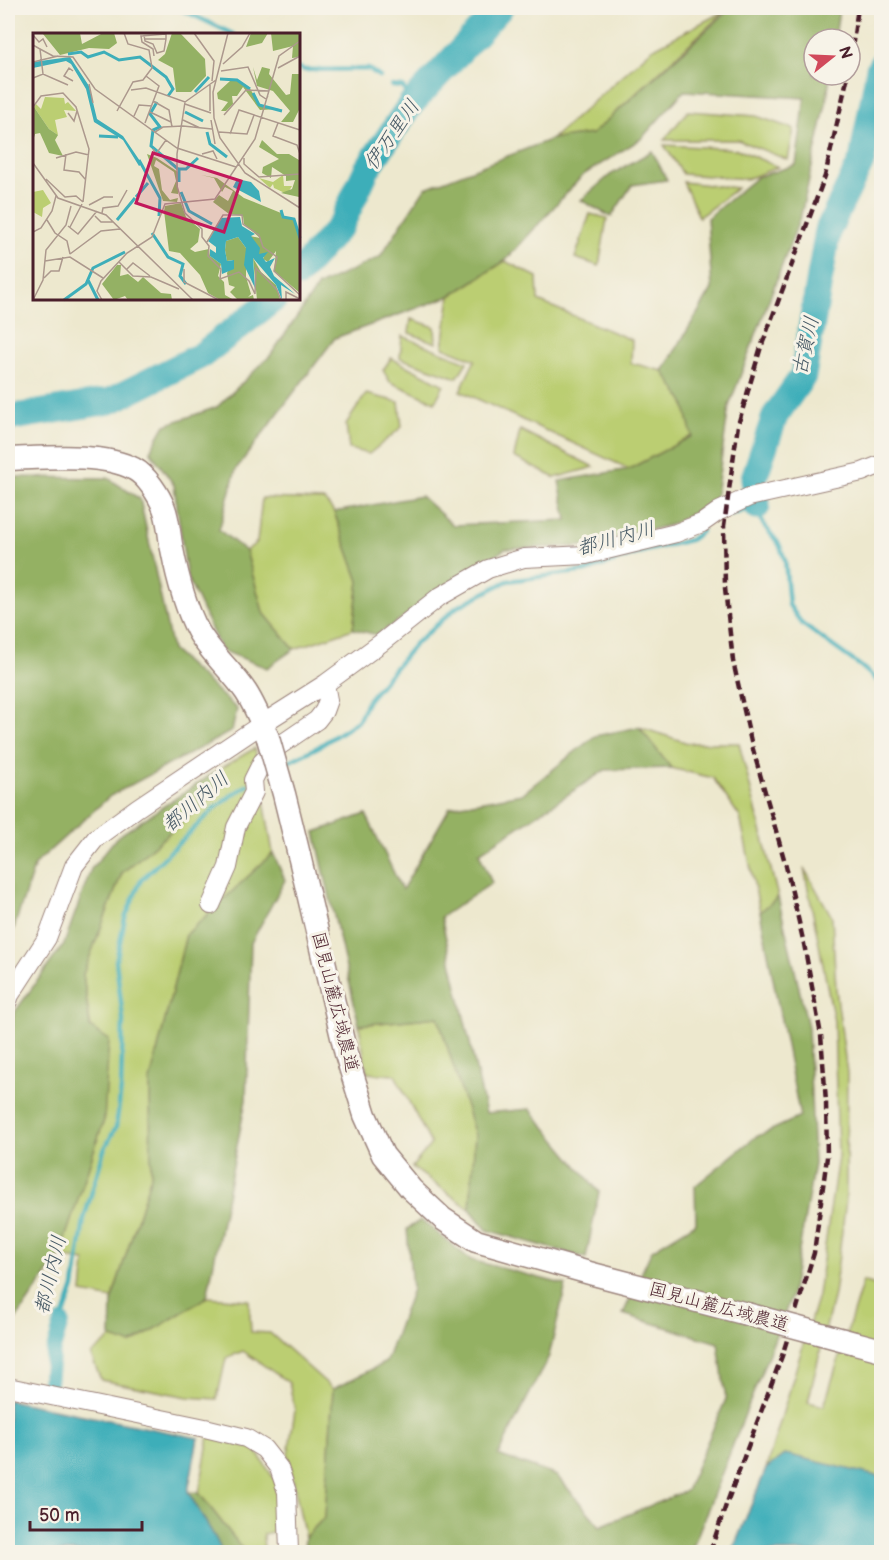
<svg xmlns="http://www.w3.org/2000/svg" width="889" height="1560" viewBox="0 0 889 1560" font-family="'Balsamiq Sans','Klee One',sans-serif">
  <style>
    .green { fill: #bbce72; stroke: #82764e; stroke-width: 1.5 }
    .forest { fill: #94b164; stroke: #6f6848; stroke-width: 1.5 }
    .water { fill: #3eaeb9; stroke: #446672; stroke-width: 1.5 }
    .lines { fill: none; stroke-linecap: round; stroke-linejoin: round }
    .stream { stroke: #3eaeb9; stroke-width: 4.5 }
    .canal { stroke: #3eaeb9; stroke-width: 15 }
    .river { stroke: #3eaeb9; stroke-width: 27 }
    .minor-casing { stroke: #9c847c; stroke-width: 20 }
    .tertiary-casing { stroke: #9c847c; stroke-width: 25 }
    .minor { stroke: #fff; stroke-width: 18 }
    .tertiary { stroke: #fff; stroke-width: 22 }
    .rail { stroke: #4a1f2b; stroke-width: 4.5; stroke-dasharray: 9 4.5; stroke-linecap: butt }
    .tertiary-bridge-casing { stroke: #9c847c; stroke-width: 25; stroke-linecap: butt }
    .tertiary-bridge { stroke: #fff; stroke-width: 22 }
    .labels { text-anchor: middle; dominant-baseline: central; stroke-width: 6; stroke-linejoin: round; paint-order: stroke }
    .street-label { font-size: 18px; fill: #4a1f2b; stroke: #f7f3e8 }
    .water-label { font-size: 20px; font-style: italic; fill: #455864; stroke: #f7f3e8 }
    .inset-river { fill: none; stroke: #3eaeb9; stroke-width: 3 }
    .inset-road { fill: none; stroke: #ac988d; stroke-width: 1.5 }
    .view { fill: #c2185b; fill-opacity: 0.15; stroke: #c2185b; stroke-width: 3 }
    .inset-edge { fill: none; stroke: #4a1f2b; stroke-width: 3 }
  </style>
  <rect width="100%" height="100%" fill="#f7f3e8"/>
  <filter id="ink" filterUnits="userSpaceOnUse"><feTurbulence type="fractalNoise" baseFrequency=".0167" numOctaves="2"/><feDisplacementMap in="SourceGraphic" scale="12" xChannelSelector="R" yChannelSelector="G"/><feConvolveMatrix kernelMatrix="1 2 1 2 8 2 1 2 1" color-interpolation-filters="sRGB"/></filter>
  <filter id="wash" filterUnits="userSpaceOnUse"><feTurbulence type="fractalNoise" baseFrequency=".008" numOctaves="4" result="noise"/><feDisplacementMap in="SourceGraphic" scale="24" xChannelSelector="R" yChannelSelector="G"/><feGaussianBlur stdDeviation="1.35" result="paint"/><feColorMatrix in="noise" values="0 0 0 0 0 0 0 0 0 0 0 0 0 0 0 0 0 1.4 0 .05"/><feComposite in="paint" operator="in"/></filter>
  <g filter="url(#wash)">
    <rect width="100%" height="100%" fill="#ede8ce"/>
    <path class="green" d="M726,10L592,134L552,139L652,49Z
      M688,111L756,116L794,129L788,160L738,140H664Z
      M664,145L737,149L778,167L747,179L683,174Z
      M683,182L737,188L699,217Z
      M590,214L607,218L599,266L575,258Z
      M505,261L537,277L538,301L632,340L631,363L663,371L684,402L693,436L629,469L460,391L475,360L443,347L450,296Z
      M411,319L435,327L436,343L409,333Z
      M402,336L467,362L457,378L400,358Z
      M391,358L444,385L435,402L390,382L383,370Z
      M366,394L399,402L402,427L369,454L349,449L346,424Z
      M520,430L594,467L555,478L514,457Z
      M262,498L324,500L334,512L359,581L353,629L294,649L263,612L246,551L257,542Z
      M639,727L688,743H739L778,897L760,912L740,817L713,778L671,768Z
      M255,748L273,853L186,935L150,1081L151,1176L112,1299L82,1293L85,1261L59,1257L104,1120L83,974L122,873L214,795L218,770Z
      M804,868L832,917L836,989L847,1073L846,1200L834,1294L808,1402L824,1406L863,1281L881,1287V1477L785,1454L766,1469L818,1295L838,1156L834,1021Z
      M438,1017L475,1135L470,1209L412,1167L431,1144L395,1075L367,1073L359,1025Z
      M207,1297L249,1300L251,1332L270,1333L333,1389L325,1517L305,1537L288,1455L295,1410L289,1383L243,1351L226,1358L217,1399L188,1397L101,1380L91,1355L111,1338L131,1344Z
      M209,1436L255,1449L276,1482L281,1530L263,1534L264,1552H245L199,1493Z"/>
    <path class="forest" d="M731,8H839L835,39H814V75H830L827,99L801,215L729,406L715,502L670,525L584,546L505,549L377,635L353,629L359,581L334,512L421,496L453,525L567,520L559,481L629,469L692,436L684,402L663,371L712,289L707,218L757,177L796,165L805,98L684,91L641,139L583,175L505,261L450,296L335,338L236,469L219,530L246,551L263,612L294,649L267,668L221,650L187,577L174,485L150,451L165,425L217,407L270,356L318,286L380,257L425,188L552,139L592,134Z
      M652,151L667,180L632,185L611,217L581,200L610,175Z
      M16,477L108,478L140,499L172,650L237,709L232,731L110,796L35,864L8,946V482Z
      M639,727L671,768L605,770L479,853L492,883L441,917L486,1113L530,1109L599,1192L586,1258L487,1230L470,1209L475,1135L438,1017L359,1025L315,832L366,814L402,890L450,807L522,794L595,736Z
      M218,770L214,795L122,873L83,974L90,1027L109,1040L104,1120L59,1257L8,1331V1044L14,1013L64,944L91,869L117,837Z
      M273,853L285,880L251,943L246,1100L207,1297L131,1344L111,1338L112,1299L151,1176L150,1081L186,935Z
      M778,897L808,1027L814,1164L791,1297L691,1552H304L305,1537L325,1517L333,1389L386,1362L412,1289L407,1229L421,1220L471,1260L566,1285L549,1356L498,1455L557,1476L600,1526L686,1491L726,1399L718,1343L623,1314L652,1250L696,1223L695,1186L754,1138L800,1117L760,912Z
      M188,1492L199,1493L245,1552H222L216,1539Z"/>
    <path class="water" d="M8,1400L198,1438L188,1492L216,1539L222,1552H8Z
      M785,1454L881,1477V1552H732L766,1469Z"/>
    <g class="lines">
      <path class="stream" d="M178,8L233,34
        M298,67L304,70L369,69L380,77
        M392,86L403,87L411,104
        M730,515L757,506L763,524L779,544L785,560L789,605L802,624L862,667L882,685
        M284,764L318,747L358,721L368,700L415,644L457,607L507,581L586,571L645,551L690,540L702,531
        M62,1321L74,1287L84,1219L104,1150L116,1127L121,1089L123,1019L116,961L125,918L141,880L213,810L232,795L248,785"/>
      <path class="canal" d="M49,1387L53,1351L62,1321"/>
      <path class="river" d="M298,274L341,225L367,169L411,104L500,8
        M8,418L110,401L202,355L275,298
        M757,506L754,478L775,416L803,376L828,230L862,160L879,69L882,64"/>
    </g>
  </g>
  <g filter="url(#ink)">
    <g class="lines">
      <defs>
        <path id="minor" d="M211,905L228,867L236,827L254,792L253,780L262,762L276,748L317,720L324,711L328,700L325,684
          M8,1001L10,995L47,938L74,866L96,838L137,808L262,724L325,684L381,643L439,597L488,569L524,558L586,555L676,533L702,523L719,511L749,497L862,472L882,464
          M8,1387L205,1428L246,1438L264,1449L279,1468L287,1492L289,1552"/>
        <path id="tertiary" d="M8,459C42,458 103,452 134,469C146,475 159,495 164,508C169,521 169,536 172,549C177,575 185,607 198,631C211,654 232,671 246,692C255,706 262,723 268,738
          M299,855L346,1054L365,1115L383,1155L411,1189L443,1219L476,1241L593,1274L747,1314
          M855,1343L882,1350"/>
      </defs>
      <use href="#minor" class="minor-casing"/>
      <use href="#tertiary" class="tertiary-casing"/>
      <use href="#minor" class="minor"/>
      <use href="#tertiary" class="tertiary"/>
      <path class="rail" d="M850,61L858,8
        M710,1552L726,1505L782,1356L814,1253L827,1157L826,1102L821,1035L804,944L786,866L752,746L733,661L725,588L724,526L738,425L760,350L825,176L848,75"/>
      <defs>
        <path id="tertiary-bridge" d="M268,738L284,794L299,855
          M747,1314L855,1343"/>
      </defs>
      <use href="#tertiary-bridge" class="tertiary-bridge-casing"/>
      <use href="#tertiary-bridge" class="tertiary-bridge"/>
    </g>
  </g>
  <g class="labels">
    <g class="street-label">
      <text transform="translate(335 1002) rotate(76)">国見山麓広域農道</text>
      <text transform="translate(719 1307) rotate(15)">国見山麓広域農道</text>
    </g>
    <g class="water-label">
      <text transform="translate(392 135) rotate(-55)">伊万里川</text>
      <text transform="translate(806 346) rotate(-77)">古賀川</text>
      <text transform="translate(616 539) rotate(-15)">都川内川</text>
      <text transform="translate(196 802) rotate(-41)">都川内川</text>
      <text transform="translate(51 1275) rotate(-77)">都川内川</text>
    </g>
  </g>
  <g transform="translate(33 33)">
    <rect width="267" height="267" fill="#ede8ce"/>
    <path d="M12,64L31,65L32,71L35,69L43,78L31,77L34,84L22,87L25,102L16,96L1,74L3,71L8,76ZM250,142L251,153H259L254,161L241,155L240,151L237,155L226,145L240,149ZM10,157L18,170L10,175L9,184L0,179V159Z" fill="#bbce72"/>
    <path d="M47,0L49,11L70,0H81L84,10L76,16L56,15L27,22L10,1ZM139,0H147L172,26L173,43L158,59H143L140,35L125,27L132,21ZM218,0H235L229,10L213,14ZM238,0H267V24L259,25L260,13L240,18ZM220,34L224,47L229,34L237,36L236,41L253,62L257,61L259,41H267V75L260,89H248L257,78L240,58L224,53ZM205,47L216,54L227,72L246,76L227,77L210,54L204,63H199L200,71L193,78H188L195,69L185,66L184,60L197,48ZM1,74L16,96L25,102L22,107L30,123L16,120L7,100L2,101L0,108ZM229,107L244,121H256L266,127L267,172L266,164L248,160L259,156L262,147L253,148V143L239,134L238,145L229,140L230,134L246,126L226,114ZM114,121L124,125L145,139V161L138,160L143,148L141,139L123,127L121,133L126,136L129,157L137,167L145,165L144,169L130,168ZM168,142L184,145L211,165L248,180L249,185H260L267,206V260L241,238L243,218L235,229L230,226L232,221H226L217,203L227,205L211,191L210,183L196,181L180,169L186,162L195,168L200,158L192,154L189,159L181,145ZM148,170L153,184L167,196L165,209L157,216L162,219L176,216L177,223L188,231L185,243L191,249L192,262L201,267H187L175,260L167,242L147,220L136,218L131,178L132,173ZM205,204L213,215V244L218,261L215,264L220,262L221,267H205L197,259L202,254L196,252L194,240L200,227L194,228L192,217L193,208ZM220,225L228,239L243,252L247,267H224ZM84,232H88L87,243L95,241L105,249L110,244L128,260L138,261L139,267H95L92,263L81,267L69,251Z" fill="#94b164"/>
    <path d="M37,24L56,53L64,86L90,103L109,131L106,133L90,107L61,89L53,56L38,31L33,28L0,35V29ZM204,146L218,149L226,158L228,169L200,154ZM207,184L209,193L222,201L218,203L227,215L226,221L235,219L230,225L233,229L242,225L237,234L241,243L262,261L248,252L249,267L243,252L220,225L222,255L211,232L213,215L205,204L193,208L192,217L194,228L201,227V236L189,241L188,231L177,223V216L183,220V214L175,208L188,185Z" fill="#3eaeb9"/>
    <path class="inset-river" d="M35,21L48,19L55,24L71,19L86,27L107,24L133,44L140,56L135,63M187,46L204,47L217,56M162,59L176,44M220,60L226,72L249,78M124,69L117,81L127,94L120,97L118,113L145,136M152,79L170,88M174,99L177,111L194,124M66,103L85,104M106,127L127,165L126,183M146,149V136H153L165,125M148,159L156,178L179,191M103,164L115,150M248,177L250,184L261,186L267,205M84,187L102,165M119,200L135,224L150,231L147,243L153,251M55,247L65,267M31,267L53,251L60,235L92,219"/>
    <path class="inset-road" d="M161,0L181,28L179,48M195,0L180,59L181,85L187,105L212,140L267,175M0,2L6,9L10,6L14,14M111,2L112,8L120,11L124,20L131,18L133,6M112,6H133M0,12L7,16L10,41M7,16L20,23L40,24L62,56L144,115L203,134M121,23L120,16L109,9L108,3L133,1V6M0,29L25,23M190,31L209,14L217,0M245,35L267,23M188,38L215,34L227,62L233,66L235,63M0,45L10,41L35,52M40,48L31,43L36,35L40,38M56,51L60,70M177,51V78M98,57L113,55L152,69L183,47M120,68L136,77L139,94M152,69L144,121V153L152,180L169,196V204L176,213L175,223L188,236L187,246L206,239L216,248L222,261M152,71L178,80M0,74L8,63L30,60L43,74L56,116L50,169M84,78L100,49L110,47L119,35L116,17L95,11L91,0M117,79L138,89M35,80L41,88L44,78M191,82L213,57L236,58M101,83L106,72L119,73M150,87L167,95M178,87L182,111M112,90L126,53L113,43M245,90L240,103L264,112L267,121M122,99L130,94L150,93L179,96M186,99L214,101L221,82M197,101L206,77L267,97M120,116L123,121L133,107M33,121L31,137L46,139L52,146M169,121L180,118L184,126M23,125L43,119L56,122M211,125V131L226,144L267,141M0,130L25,165L73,182L160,267M13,146L32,164L43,163L50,169M56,172L71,164H80M69,180L70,175L85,173L94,157M62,183L68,189H80M14,187L22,200L34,208L37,221M35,193L45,201L64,178M37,194L49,171M0,199L8,195L19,178L23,163M174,209L190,182H209L210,191L226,202L230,214L244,224L241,238L267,262M37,221L68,198L87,196M12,228L37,224L70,245M86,229L100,243L118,244L146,256M94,236L100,230L117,243M151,236V249L186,267M11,245L18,238H26L30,224M222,261L223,235L244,257L248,267M0,267L10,247L13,217L33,192L38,173M69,267L64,258L68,248L94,220L119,204L132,171L182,166L222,106L246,23L267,8M253,267V259L267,266"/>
    <path class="view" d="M120,120L208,148L191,199L103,170Z"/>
    <rect width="267" height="267" class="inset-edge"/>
  </g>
  <rect width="889" height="1560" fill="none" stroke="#f7f3e8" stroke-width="30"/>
  <g transform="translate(832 57) rotate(72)"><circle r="28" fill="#f7f3e8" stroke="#b29e9c" stroke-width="1.5"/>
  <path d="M0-4.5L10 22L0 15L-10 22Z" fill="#d1495b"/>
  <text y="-9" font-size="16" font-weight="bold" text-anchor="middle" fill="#4a1f2b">N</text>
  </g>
  <path d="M30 1521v9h112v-9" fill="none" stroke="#4a1f2b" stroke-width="3"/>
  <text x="39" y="1521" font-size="18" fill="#4a1f2b" stroke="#f7f3e8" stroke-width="4.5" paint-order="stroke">50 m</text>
</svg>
